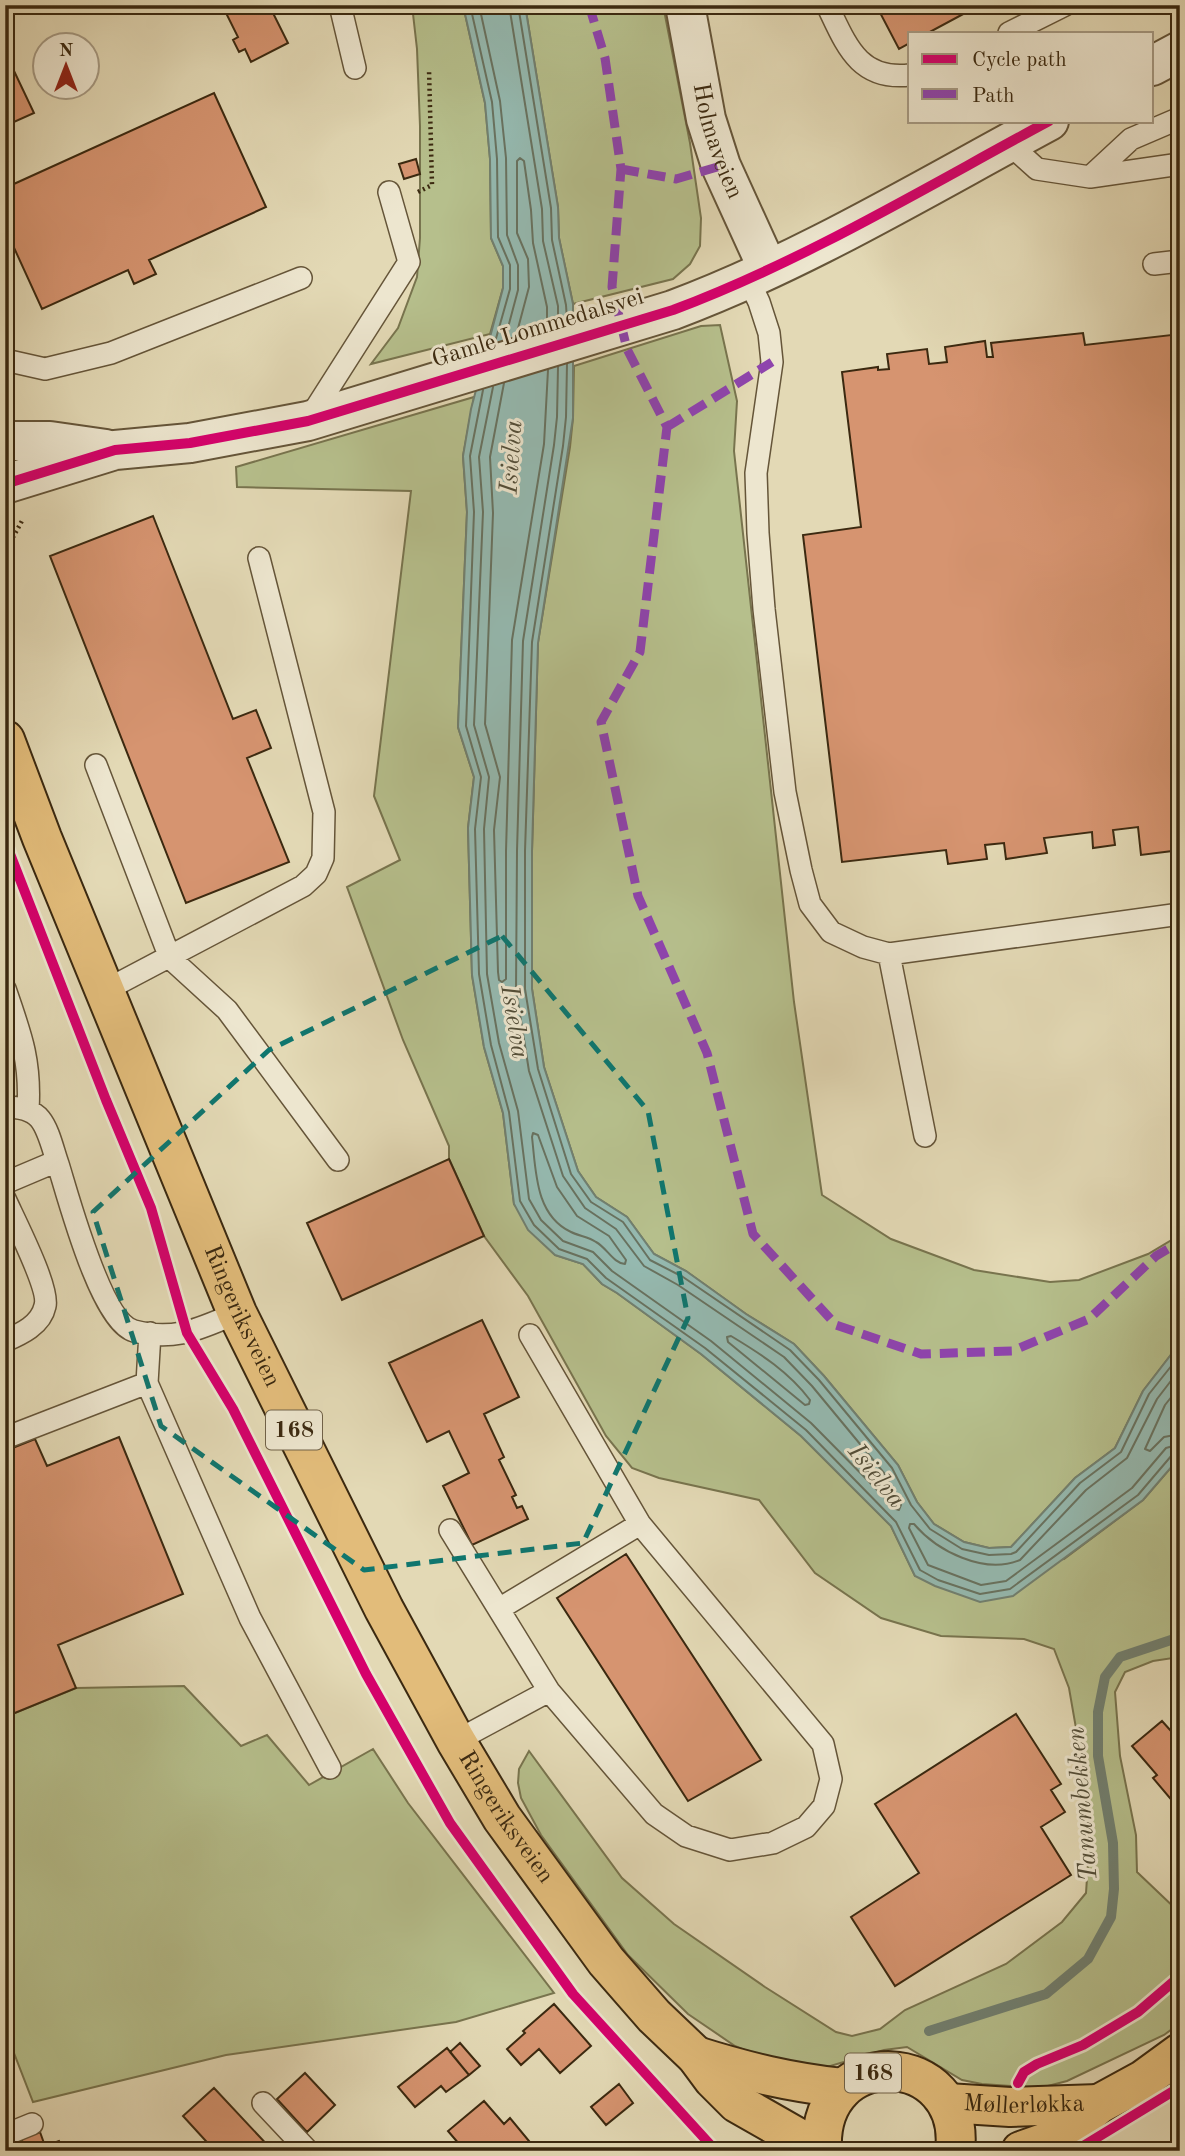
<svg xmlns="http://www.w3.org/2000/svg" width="1185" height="2156" viewBox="0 0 1185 2156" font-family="'Old Standard TT',serif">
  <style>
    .green { fill: #b6bf8c; stroke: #78744e; stroke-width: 2 }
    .water { fill: #95bab1; stroke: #718071; stroke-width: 2 }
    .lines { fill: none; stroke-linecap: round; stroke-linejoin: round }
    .shore { stroke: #687260; stroke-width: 2 }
    .stream { stroke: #718071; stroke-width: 10 }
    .building { fill: #d69470; stroke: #3b2910; stroke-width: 2 }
    .service-casing { stroke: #655539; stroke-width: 24 }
    .minor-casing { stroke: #655539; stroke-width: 42 }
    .tertiary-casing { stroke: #655539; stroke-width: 42 }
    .primary-casing { stroke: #3b2910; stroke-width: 42 }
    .path { stroke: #3b2910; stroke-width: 4.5; stroke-dasharray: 2 3.5; stroke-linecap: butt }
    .service { stroke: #ede6cf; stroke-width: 21 }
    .minor { stroke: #ede6cf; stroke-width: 38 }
    .tertiary { stroke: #ede6cf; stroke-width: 38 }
    .primary { stroke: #e2bc7a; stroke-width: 38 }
    .quiet { stroke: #8e44ad; stroke-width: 9; stroke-dasharray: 18 9; stroke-linecap: butt }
    .cycleway-casing { stroke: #ede6cf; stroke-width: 15 }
    .cycleway { stroke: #d6006c; stroke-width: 10 }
    .marked { fill: none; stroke: #0f766e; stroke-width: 5; stroke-dasharray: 14 9; stroke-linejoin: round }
    .labels { text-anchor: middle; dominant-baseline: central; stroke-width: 6; stroke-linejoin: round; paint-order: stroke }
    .shield { fill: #ede6cf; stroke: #706249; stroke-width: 2 }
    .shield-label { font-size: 23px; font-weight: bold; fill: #3b2910 }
    .street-label { font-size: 24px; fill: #3b2910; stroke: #ede6cf }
    .water-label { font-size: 26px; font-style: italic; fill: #524d38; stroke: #ede6cf }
  </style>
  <rect width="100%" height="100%" fill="#e3d9b5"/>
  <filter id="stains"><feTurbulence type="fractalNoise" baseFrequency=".00286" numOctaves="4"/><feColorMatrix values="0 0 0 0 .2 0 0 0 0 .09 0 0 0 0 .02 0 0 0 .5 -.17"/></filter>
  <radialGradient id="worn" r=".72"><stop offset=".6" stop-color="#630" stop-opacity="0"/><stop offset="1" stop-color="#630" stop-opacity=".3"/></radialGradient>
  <path class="green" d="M412,5H463L485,103L490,159L491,238L503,266V288L490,334L371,364L398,328L417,277L420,238V126L417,49Z
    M525,5H663L690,143L701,218L700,246L690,264L673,279L573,304L559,238L558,207Z
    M720,325L737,401L734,451L794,1002L822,1195L891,1239L974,1270L1050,1282L1079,1280L1148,1254L1180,1235V1343L1143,1391L1115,1448L1075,1478L1011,1547L989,1548L964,1542L934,1524L917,1502L898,1465L824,1376L794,1344L746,1314L686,1271L654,1254L627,1217L596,1197L578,1171L544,1067L532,989V851L538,642L570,447L573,418L574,366L701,326Z
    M474,397L463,456L467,512L458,727L474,777L468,828L472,975L484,1047L503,1113L514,1204L555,1255L583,1264L602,1284L617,1293L701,1354L801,1436L891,1526L915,1576L1064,1559L1143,1500L1180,1457V1657L1153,1661L1125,1672L1115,1692L1120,1756L1136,1835L1137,1872L1180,1913V2023L1164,2035L1067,2081L1040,2088L982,2084L962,2080L907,2047L884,2050L827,2067H786L735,2046L688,2014L628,1955L541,1835L521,1798L518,1783L519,1769L529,1751L622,1878L674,1924L765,1987L836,2032L852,2036L880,2029L905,2010L1006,1964L1062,1922L1086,1893L1089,1848L1084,1774L1069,1688L1054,1649L1024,1639L941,1636L881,1618L815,1573L759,1500L659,1478L632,1468L606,1436L528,1296L484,1236L449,1159V1146L403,1040L347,887L400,860L374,796L411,491L237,487L236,467Z
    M184,1686L241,1746L267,1735L309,1785L373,1749L408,1803L554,1993L456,2022L226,2055L33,2102L5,2030V1717L76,1688Z"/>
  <path class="water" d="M463,5H525L558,207L559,238L573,304V418L538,643L532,851V989L544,1067L578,1171L596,1197L627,1217L654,1254L686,1271L746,1314L794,1344L824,1376L898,1465L917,1502L934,1524L964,1542L989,1548L1011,1547L1075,1478L1115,1448L1143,1391L1180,1343V1457L1143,1500L1013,1596L980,1602L935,1586L915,1576L891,1526L801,1436L701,1354L617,1293L602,1284L583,1264L555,1255L528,1230L514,1204L503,1113L484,1047L472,975L468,828L474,777L458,727L467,512L463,456L471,409L503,288V266L491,238L490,159L485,103Z"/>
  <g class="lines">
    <path class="shore" d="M470,5L492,102L497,159L498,237L510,265V289L495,342
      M479,5L500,101L506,158L507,235L518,265V290L505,339
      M509,5L542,209L543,241L558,306V323
      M518,5L551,208L552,240L566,305L567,320
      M516,336L529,287L528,259L517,233V161L520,158L524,161L531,210L533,243L547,307V326
      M567,364L566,417L563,446L532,642L525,851V989L538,1069L571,1174L591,1202L623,1222L650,1260L683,1277L790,1350L819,1380L892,1468L911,1505L930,1529L962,1549L989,1555L1011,1554L1016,1552L1080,1483L1121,1452L1149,1394L1180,1355
      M504,383L490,457L493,513L485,724L500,777L494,830L498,972L499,980L502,982L506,979V851L512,640L544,444L548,370
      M493,387L479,457L483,512L474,725L489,777L484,829L487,974L499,1043L518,1111L529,1199L541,1220L563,1241L593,1252L612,1271L711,1341L811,1423L896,1509L899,1510L901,1505L884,1473L812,1386L784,1357L678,1285L644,1266L616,1229L585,1208L563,1176L529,1071L516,989L517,851L523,641L554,445L557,417L558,367
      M483,390L470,456L474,512L466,726L481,777L475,829L479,974L491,1045L509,1112L520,1201L534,1225L559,1249L587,1259L606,1278L705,1348L806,1430L896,1522L920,1570L938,1580L980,1594L1010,1589L1138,1495L1172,1455L1180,1453
      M533,1133L538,1135L557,1187L577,1216L609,1236L626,1260L625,1264C613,1263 607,1248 596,1242C589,1237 579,1236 571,1232C535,1215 536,1171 532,1137Z
      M731,1336C761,1354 789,1372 810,1400L809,1404L805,1405L728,1342L727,1337Z
      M1180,1369L1157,1399L1127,1458L1086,1490L1020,1560C984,1575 937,1551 914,1524H910L909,1528L928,1565L981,1585L1006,1581L1132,1488L1166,1448L1180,1444
      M1180,1386L1165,1405L1145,1449L1150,1451L1164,1437L1180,1434"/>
    <path class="stream" d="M929,2031L1046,1994L1088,1959L1111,1917L1114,1889L1113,1843L1098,1756V1712L1105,1677L1120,1657L1180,1637"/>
  </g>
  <path class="building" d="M242,5H269L288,43L251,62L245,49L239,52L233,40L238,37L226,13Z
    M876,5H980L928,33H910V43L899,49Z
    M5,52L34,113L5,126Z
    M214,93L266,207L149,260L156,274L134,284L128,270L42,309L5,228V188Z
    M416,159L420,174L404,179L399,164Z
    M1083,333L1085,345L1180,334V850L1141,855L1138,827L1113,830L1115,845L1093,848L1092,832L1044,838L1047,853L1006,859L1004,843L985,845L987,859L948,864L946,850L842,862L803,535L861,527L842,372L878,367V370L889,369L887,354L927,349L929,364L947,362L945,347L985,341L987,357H993L991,343Z
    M153,516L233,719L256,710L271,748L247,758L289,862L186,903L50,556Z
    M449,1159L484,1236L342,1300L307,1223Z
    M482,1320L519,1397L484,1414L504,1457L499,1460L516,1495L512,1497L517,1508L522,1506L528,1519L472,1545L443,1486L469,1473L449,1431L427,1442L389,1363Z
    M119,1437L183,1594L58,1645L76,1688L5,1717V1451L35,1439L47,1466Z
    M626,1554L761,1760L688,1801L557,1598Z
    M1016,1714L1061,1784L1051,1790L1065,1812L1041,1827L1071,1875L895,1986L851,1917L919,1873L875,1804Z
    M1162,1721L1180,1741V1810L1153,1778L1157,1775L1132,1746Z
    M554,2004L591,2046L560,2073L539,2049L521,2065L507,2049L525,2033L523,2031Z
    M460,2043L480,2066L469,2075L450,2052Z
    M447,2048L469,2075L446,2092L441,2086L415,2107L398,2087Z
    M305,2073L335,2105L307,2132L277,2099Z
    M619,2084L633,2103L606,2125L591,2107Z
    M214,2088L273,2151H215L183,2116Z
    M484,2101L504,2124L510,2118L529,2141L520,2151H465L448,2131Z
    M40,2132L45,2146L26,2151L21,2138Z
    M21,2138L26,2151H5V2144Z
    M59,2141L63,2151H30L45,2146Z"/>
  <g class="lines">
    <defs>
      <path id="service" d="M340,5L355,68
        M827,5C846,44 858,81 910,75
        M1009,33L1065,5
        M1008,143L1037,169L1090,177L1180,164
        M1090,177L1131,139L1180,118
        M1154,264L1180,261
        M748,279L759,302L769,333L772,362L756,473L758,533L764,609L785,792L801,870L810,904L831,932L863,947L889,954L1180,914
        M5,360L45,369L111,353L301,278
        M309,419L409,262L389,192
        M96,765L170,958L227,1010L338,1160
        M889,954L925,1136
        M5,989C21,1035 31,1061 28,1110
        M104,991L303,886L316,874L323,858L324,812L259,558
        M5,1107C17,1107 32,1109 40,1119C49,1130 53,1150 58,1164C68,1196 101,1322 134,1331C176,1342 200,1328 237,1313
        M5,1183L57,1161
        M5,1199C14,1219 50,1289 45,1306C41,1325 21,1334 5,1341
        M150,1333L147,1383L250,1618L330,1768
        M5,1438L147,1383
        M450,1530L549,1691L654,1814L686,1836L730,1850L773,1843L806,1827L824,1806L831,1779L823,1744L640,1524L530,1335
        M499,1609L640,1524
        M456,1741L549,1691
        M263,2103L308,2151
        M5,2135L32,2124"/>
      <g id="minor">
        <path id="s1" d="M685,5L706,119L721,166L768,269"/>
      </g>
      <path id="tertiary" d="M1152,66L1180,51
        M5,441H50L106,449
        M5,484L115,450L190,443L308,421L673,310C804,261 926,187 1049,121"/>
      <g id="primary">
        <path id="s2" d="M5,740L42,838L237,1313L384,1609L456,1741L502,1818L606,1961L654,2016L696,2056L713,2079L737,2103L821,2151"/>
        <path d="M696,2056C747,2072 789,2082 842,2088"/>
        <path id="s3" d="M947,2103L1010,2107L1099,2104"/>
        <path d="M822,2151C816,2040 967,2049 955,2151"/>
        <path d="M1021,2151L1058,2138L1099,2104L1143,2080L1180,2053"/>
      </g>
    </defs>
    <use href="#service" class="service-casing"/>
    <use href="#minor" class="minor-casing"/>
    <use href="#tertiary" class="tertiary-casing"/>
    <use href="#primary" class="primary-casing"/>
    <path class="path" d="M418,192L432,185L429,69
      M5,552L23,519"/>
    <use href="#service" class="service"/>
    <use href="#minor" class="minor"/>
    <use href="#tertiary" class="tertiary"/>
    <use href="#primary" class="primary"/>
    <path class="quiet" d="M589,5L605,58L621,169L612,287L627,349L667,427L640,652L601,722L638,896L707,1053L753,1234L836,1325L921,1354L1012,1351L1089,1319L1156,1256L1180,1242
      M621,169L676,179L721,166
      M667,427L772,362"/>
    <defs>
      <path id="cycleway" d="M5,484L115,450L190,443L308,421L673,310C804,261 926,187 1049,121
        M5,841L106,1100L151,1208L187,1333L233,1409L366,1674L450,1823L573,1994L716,2151
        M1018,2083L1024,2072L1037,2064L1083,2045L1138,2012L1180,1976
        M1075,2151L1180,2087"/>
    </defs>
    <use href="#cycleway" class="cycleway-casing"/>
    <use href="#cycleway" class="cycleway"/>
  </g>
  <path class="marked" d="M502,936L648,1111L688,1318L583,1543L364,1570L161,1426L93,1212L269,1050Z"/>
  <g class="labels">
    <g class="shield">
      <rect x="266" y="1410.5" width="56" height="39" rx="5"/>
      <rect x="845" y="2053.5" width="56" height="39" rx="5"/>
    </g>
    <g class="shield-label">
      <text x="294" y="1430">168</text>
      <text x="873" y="2073">168</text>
    </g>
    <g class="street-label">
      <text stroke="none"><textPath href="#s1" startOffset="140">Holmaveien</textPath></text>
      <text transform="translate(538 329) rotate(-17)">Gamle Lommedalsvei</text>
      <text stroke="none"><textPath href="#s2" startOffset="623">Ringeriksveien</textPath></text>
      <text stroke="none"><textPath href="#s2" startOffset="1190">Ringeriksveien</textPath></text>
      <text stroke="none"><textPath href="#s3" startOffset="77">Møllerløkka</textPath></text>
    </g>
    <g class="water-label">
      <text transform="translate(512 457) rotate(-86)">Isielva</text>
      <text transform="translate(514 1022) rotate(81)">Isielva</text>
      <text transform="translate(876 1476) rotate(51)">Isielva</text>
      <text transform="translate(1083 1804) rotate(-95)">Tanumbekken</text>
    </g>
  </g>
  <rect width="1185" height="2156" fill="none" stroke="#e3d9b5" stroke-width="28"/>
  <rect x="7" y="7" width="1171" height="2142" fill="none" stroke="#3b2910" stroke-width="3.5"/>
  <rect x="14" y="14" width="1157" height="2128" fill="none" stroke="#3b2910" stroke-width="2"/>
  <rect x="908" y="32" width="245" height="91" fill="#ede6cf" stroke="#a69a83" stroke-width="2"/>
  <rect x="922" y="54" width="35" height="10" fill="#d6006c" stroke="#a69a83" stroke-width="2"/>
  <text x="972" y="66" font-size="21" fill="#3b2910">Cycle path</text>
  <rect x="922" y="89" width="35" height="10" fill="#8e44ad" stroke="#a69a83" stroke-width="2"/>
  <text x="972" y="102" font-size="21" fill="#3b2910">Path</text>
  <g transform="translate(66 66)"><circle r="33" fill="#ede6cf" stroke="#a69a83" stroke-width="2"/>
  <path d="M0-5L12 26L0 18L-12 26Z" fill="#8f2418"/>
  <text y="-10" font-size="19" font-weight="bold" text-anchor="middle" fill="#3b2910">N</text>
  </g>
  <rect width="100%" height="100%" filter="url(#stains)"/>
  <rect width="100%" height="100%" fill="url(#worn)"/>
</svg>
